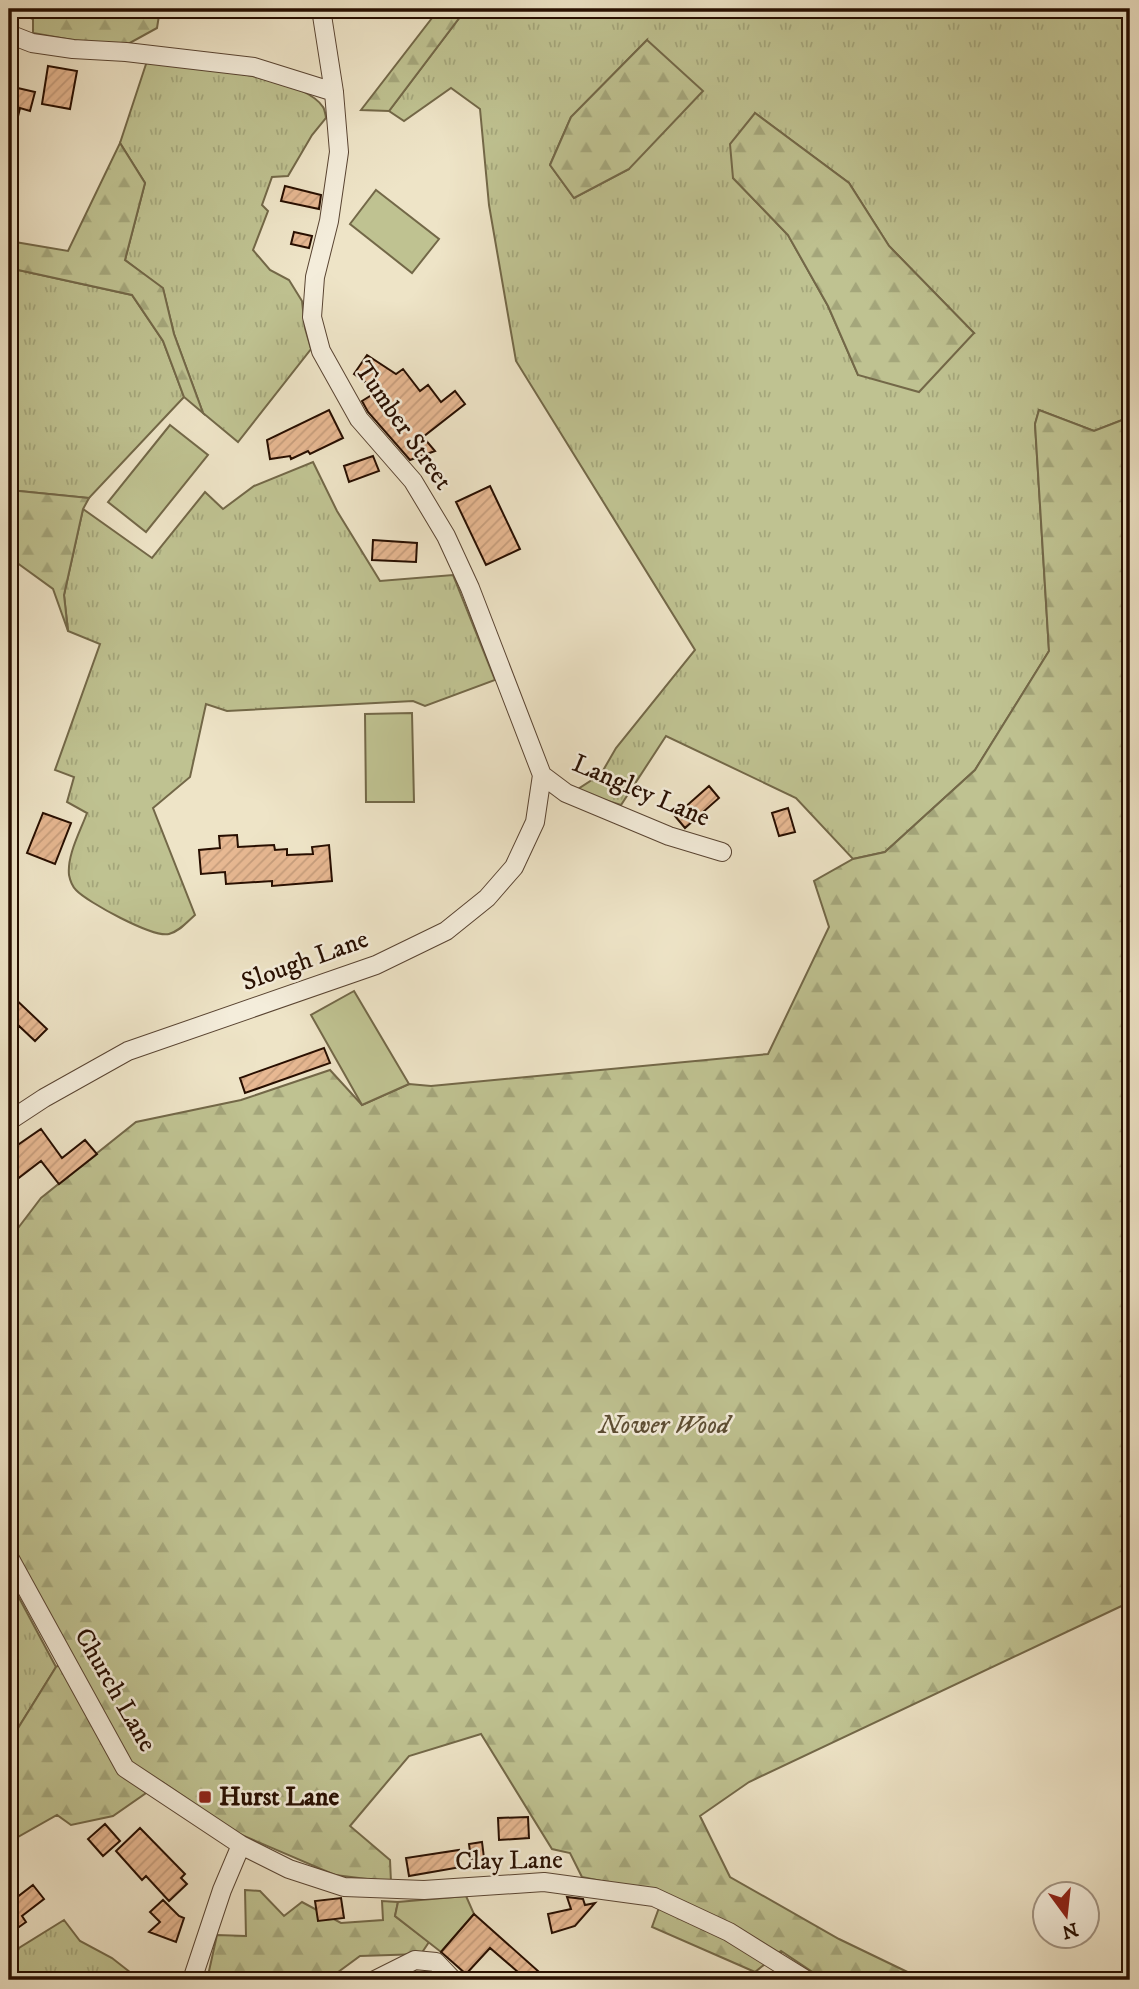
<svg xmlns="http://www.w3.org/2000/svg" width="1139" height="1989" viewBox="0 0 1139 1989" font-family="'IM FELL DW Pica',serif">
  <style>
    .grass { fill: url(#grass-tufts); stroke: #736848; stroke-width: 2; fill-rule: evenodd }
    .forest { fill: url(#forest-firs); stroke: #736848; stroke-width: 2 }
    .garden { fill: #bfc291; stroke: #736848; stroke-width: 2 }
    .building { fill: url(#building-hatch); stroke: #270e00; stroke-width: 2 }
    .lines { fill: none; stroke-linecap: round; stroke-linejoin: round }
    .minor-casing { stroke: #594432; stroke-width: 20 }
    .minor { stroke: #f4eddb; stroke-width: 18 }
    .poi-dot { fill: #8f2418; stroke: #f4eddb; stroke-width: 2.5 }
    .labels { text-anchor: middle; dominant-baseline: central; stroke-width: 5; stroke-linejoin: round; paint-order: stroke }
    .street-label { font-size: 26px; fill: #270e00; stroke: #f4eddb }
    .park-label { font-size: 26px; font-style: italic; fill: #5c4d33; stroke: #f4eddb }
    .poi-label { font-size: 26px; font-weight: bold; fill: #270e00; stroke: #f4eddb; text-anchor: start }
  </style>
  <defs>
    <pattern id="grass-tufts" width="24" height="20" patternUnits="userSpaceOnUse" patternTransform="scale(1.75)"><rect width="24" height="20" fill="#bfc291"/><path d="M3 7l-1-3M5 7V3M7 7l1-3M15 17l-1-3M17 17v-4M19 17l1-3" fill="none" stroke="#a4a67b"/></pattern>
    <pattern id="forest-firs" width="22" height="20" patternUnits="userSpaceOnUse" patternTransform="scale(1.75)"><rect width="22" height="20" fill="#bfc291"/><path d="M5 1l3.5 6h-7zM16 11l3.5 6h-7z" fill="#a4a67b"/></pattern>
    <pattern id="building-hatch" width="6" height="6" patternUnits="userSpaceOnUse" patternTransform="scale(1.75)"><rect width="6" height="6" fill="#e7b892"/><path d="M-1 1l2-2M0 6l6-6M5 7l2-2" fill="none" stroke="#c69d7c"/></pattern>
  </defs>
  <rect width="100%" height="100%" fill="#eee4c7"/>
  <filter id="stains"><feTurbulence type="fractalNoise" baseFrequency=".00286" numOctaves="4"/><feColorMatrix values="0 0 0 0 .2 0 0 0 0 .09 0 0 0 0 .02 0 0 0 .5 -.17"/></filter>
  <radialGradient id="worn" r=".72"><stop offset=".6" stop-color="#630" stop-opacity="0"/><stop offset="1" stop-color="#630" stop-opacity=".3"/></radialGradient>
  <path class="grass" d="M466,9H1130V417L1094,431L1039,410L1035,424L1049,651L975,770L885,852L853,859L796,798L666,736L621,805L575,791L601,774L616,748L695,650L516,361L489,205L480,109L451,88L404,121L389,111ZM647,40L629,169L574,198L550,165L571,117ZM755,113L849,183L889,246L974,333L858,375L828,306L788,235L733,178Z
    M147,61C185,67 302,74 323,107C324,108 326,116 326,118L312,135L288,176L272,177L262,205L268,211L253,250L270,270L289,280L302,301L305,328L311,349L238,442L203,413L174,334L163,289L125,260L145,183L120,143Z
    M9,268L132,295L163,341L184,397L89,498L9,490Z
    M313,462L337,511L380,581L453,575L495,680L425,706L413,701L227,711L206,704L190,777L153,808L195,915C187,922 180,931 169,934C153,938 87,902 76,890C73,887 70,880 69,875C67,855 80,832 87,813L67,802L74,777L55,770L100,644L68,631L64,595L83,509L152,558L205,492L223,509L254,486Z
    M9,1579L56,1667L15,1733L10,1762Z
    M64,1920L80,1941L112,1958L140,1980H9V1970L19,1948Z"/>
  <path class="forest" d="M10,9H160L157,28L128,44L89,43L33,33V19Z
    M439,9H466L389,111L361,110Z
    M647,40L703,91L629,169L574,198L550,165L571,117Z
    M755,113L849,183L889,246L974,333L919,392L858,375L828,306L788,235L733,178L730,144Z
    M120,143L145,183L125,260L163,288L174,334L203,413L184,397L163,341L132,295L9,268V241L68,251Z
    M1039,410L1094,431L1130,417V1602L749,1782L700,1816L730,1877L839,1939L922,1979L831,1980L817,1975L781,1951L755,1972L652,1927L664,1894L582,1877L570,1853L552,1849L481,1734L409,1756L350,1826L390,1860L391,1882L335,1875L237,1833L162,1782L113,1816L71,1825L57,1815L9,1842V1762L15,1733L56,1667L72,1657L9,1539V1240L41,1198L136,1122L241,1100L330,1070L362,1105L409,1084L431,1086L768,1054L829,927L814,881L853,859L885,852L975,770L1049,651L1035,424Z
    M9,490L89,498L83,509L64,595L68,631L53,589L9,557Z
    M245,1890L260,1891L284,1916L302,1902L341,1923L383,1920L382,1901L398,1902L395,1916L429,1942L421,1954L360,1956L330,1978L272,1974L250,1980H207L217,1935L246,1936Z"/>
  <path class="garden" d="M376,190L439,239L412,273L350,224Z
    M170,425L208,455L146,532L108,502Z
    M412,713L414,802H366L365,714Z
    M354,991L409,1084L362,1105L311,1015Z
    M466,1896L474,1914L441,1952L395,1916L398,1902Z"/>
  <path class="building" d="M48,66L77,71L70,109L42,104Z
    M9,86L35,92L30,111L20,108L14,133L9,132Z
    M285,186L321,195L319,209L281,201Z
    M294,232L312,236L309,248L291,244Z
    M367,355L396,374L403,369L420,391L428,385L441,402L455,391L465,404L423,437L435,451L410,460L368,412L362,401L378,391L354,374Z
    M329,410L343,438L310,454L308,451L291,459L290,456L270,459L267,440Z
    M373,456L379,471L349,482L344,466Z
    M490,486L520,549L486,565L456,502Z
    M373,540L417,543L416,562L372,560Z
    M709,786L719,798L685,828L675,816Z
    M788,808L795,832L779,836L772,813Z
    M43,813L71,823L55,864L27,853Z
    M237,835L238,847L274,845L275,850L287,849V855L313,854L312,847L329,845L332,881L272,886V881L226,884L225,872L201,874L199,850L220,848L219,836Z
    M9,993L47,1029L35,1041L19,1026L9,1036Z
    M324,1048L330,1063L245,1093L240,1078Z
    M41,1129L62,1158L85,1140L97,1154L59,1184L41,1161L16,1180L9,1171V1151Z
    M528,1817L529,1838L499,1840L498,1818Z
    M105,1824L120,1841L103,1856L88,1839Z
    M140,1828L185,1874L181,1878L187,1884L169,1901L146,1876L142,1880L116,1851Z
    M482,1842L484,1858L471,1859L469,1844Z
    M459,1850L461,1867L409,1876L406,1858Z
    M33,1885L44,1899L22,1916L26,1922L9,1934V1897L12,1901Z
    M567,1897L583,1899L585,1905L595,1903L575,1926L552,1933L548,1914L571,1909Z
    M341,1898L344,1918L318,1921L315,1901Z
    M163,1900L179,1916L184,1918L176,1942L149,1932L160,1922L150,1912Z
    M474,1914L538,1971L529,1980H511L518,1972L490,1948L466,1974L441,1952Z"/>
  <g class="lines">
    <defs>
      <path id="minor" d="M321,9L334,92L339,152L329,221L315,277L312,317L321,351L359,419L413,481L446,536L470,588L542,775
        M9,34L32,43L73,49L126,52L254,67L334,92
        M542,775L566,793L669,836L722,852
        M9,1121L44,1098L128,1051L376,965L446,931L487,898L514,867L535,822L542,775
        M9,1557L125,1768L241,1845L289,1869L344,1887L424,1890L544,1882L654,1897L729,1932L806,1980
        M192,1980L222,1890L241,1845
        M375,1980L415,1960L436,1962L453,1980"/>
    </defs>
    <use href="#minor" class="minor-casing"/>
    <use href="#minor" class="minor"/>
  </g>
  <rect class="poi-dot" x="198" y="1790" width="14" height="14" rx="3.5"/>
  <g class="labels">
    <g class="street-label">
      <text transform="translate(403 426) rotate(55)">Tumber Street</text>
      <text transform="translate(641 791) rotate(23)">Langley Lane</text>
      <text transform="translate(305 961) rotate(-20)">Slough Lane</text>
      <text transform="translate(115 1690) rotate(60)">Church Lane</text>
      <text transform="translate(509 1861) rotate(-1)">Clay Lane</text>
    </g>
    <g class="park-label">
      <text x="664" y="1425">Nower Wood</text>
    </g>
    <g class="poi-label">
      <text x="219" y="1797">Hurst Lane</text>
    </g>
  </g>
  <rect width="1139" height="1989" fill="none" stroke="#eee4c7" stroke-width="35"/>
  <rect x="10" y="10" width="1118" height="1968" fill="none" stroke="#270e00" stroke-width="3.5"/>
  <rect x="18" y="18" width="1104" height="1954" fill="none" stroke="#270e00" stroke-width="2"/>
  <g transform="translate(1066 1915) rotate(165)"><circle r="33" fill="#f4eddb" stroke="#a29483" stroke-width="2"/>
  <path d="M0-5L12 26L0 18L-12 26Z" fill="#8f2418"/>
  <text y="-10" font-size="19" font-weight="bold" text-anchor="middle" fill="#270e00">N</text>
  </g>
  <rect width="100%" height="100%" filter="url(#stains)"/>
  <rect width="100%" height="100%" fill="url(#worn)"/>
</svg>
